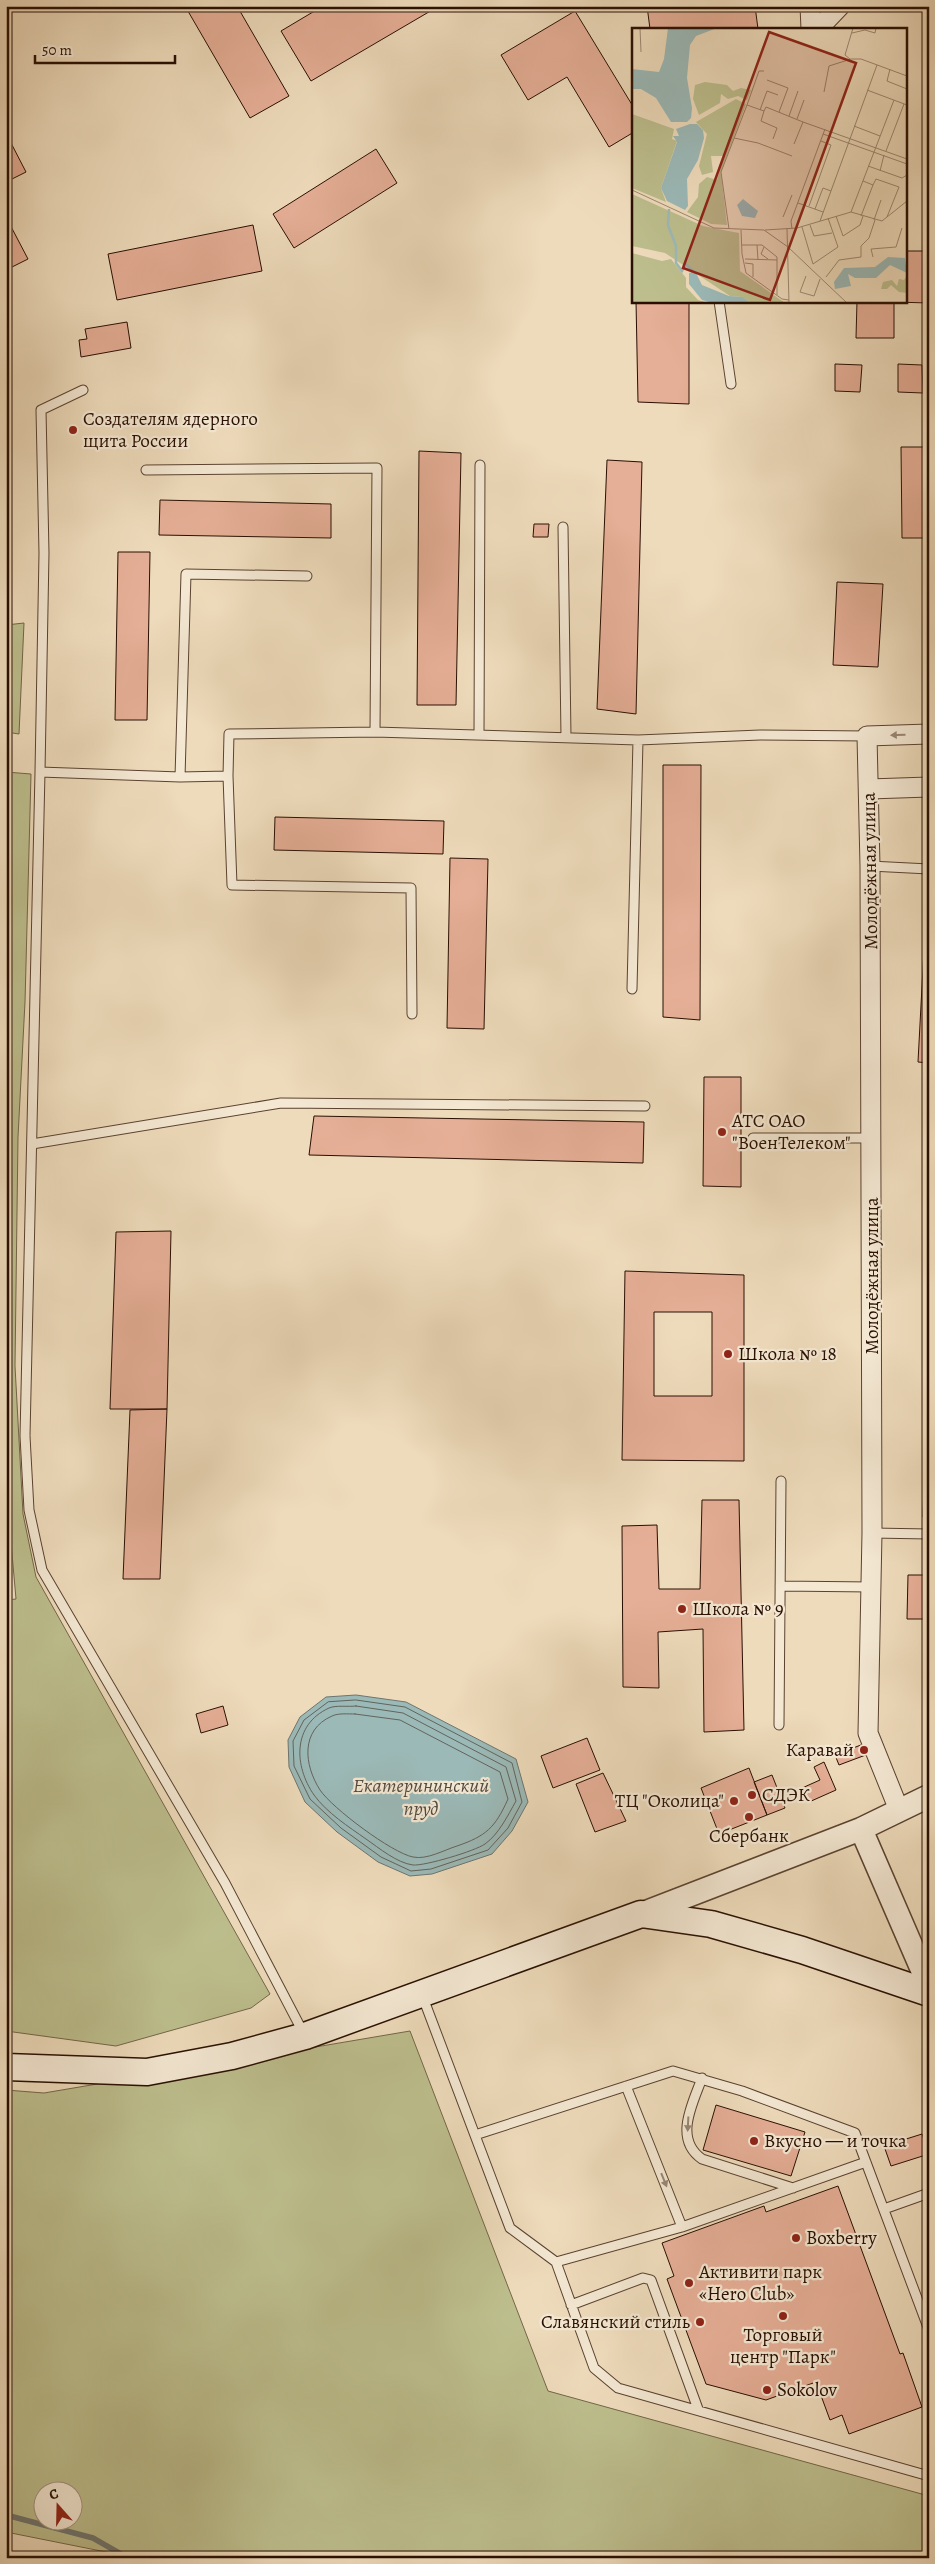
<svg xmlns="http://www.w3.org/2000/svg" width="935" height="2564" viewBox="0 0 935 2564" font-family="Alegreya,serif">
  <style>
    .green { fill: #bdbe8d; stroke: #736648; fill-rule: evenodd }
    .water { fill: #9bb9b7; stroke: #6d756f }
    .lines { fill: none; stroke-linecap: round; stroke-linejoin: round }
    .shore { stroke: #62645c; stroke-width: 1 }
    .stream { stroke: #6d756f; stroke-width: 5.5 }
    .building { fill: #e5ae96; stroke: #290f02; fill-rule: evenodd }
    .service-casing { stroke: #5a4230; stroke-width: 11 }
    .minor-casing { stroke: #5a4230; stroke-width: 21 }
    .tertiary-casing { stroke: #5a4230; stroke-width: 25 }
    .secondary-casing { stroke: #290f02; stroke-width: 29 }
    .service { stroke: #f4e8d3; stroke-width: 9 }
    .minor { stroke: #f4e8d3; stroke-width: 19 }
    .tertiary { stroke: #f4e8d3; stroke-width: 22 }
    .secondary { stroke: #f4e8d3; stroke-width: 26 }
    .oneway { fill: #998675 }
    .poi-dot { fill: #8f2418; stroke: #f4e8d3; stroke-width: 2 }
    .labels { text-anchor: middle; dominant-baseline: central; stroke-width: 4.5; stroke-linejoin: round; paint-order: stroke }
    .poi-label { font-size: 19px; fill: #290f02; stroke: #f4e8d3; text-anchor: start }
    .street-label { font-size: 19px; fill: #290f02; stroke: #f4e8d3 }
    .water-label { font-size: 20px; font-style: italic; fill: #514a41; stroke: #f4e8d3 }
    .inset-river { fill: none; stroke: #9bb9b7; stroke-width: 2.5 }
    .inset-road { fill: none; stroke: #9f8971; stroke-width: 1 }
    .view { fill: #8f2418; fill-opacity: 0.15; stroke: #8f2418; stroke-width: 2.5 }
    .inset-edge { fill: none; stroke: #290f02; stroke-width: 2.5 }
  </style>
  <rect width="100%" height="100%" fill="#eedbbb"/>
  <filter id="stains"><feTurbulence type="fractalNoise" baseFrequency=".004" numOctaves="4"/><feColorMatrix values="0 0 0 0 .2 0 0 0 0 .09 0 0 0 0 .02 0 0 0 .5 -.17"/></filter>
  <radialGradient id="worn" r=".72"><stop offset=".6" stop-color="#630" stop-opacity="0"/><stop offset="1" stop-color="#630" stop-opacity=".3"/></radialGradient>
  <path class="green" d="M24,623L19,734L6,732V625Z
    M6,772L31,774L25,1002L18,1137L15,1366L23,1514L36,1577L270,1994L251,2008L116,2046L6,2031V1600L16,1599L6,1486Z
    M410,2031L548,2391L929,2496V2558H136L6,2532V2090L44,2093ZM42,2492H72V2522H42Z"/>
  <path class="water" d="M356,1695L406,1702L516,1759L528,1802L512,1831L492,1854L432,1874L410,1876L378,1862L337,1832L305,1802L289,1767L288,1740L300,1717L326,1697Z"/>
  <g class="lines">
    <path class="shore" d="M356,1700L405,1707L512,1763L522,1802L508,1828L488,1850L431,1869L411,1871L381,1857L341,1828L310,1799L294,1766L293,1741L304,1720L328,1702Z
      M356,1706L403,1713L506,1767L516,1801C508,1815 499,1834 485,1844C475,1851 425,1866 413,1865C397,1863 379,1848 366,1839C349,1827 327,1813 314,1795C294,1766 292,1725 329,1708C336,1705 348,1707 356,1706Z
      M355,1714L400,1720L500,1772L508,1799C495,1828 486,1836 457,1846C444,1850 427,1860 413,1857C392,1853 332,1808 320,1790C304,1765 300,1730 332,1716C338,1713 348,1714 355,1714Z"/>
    <path class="stream" d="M6,2515L93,2538L121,2554V2558"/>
  </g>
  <path class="building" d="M185,6H237L289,96L250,118Z
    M323,6H439L311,81L281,31Z
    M647,6H755L758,29H650Z
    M575,11L634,108V132L609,147L567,77L528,100L501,55Z
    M11,143L26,172L6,182V146Z
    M376,149L397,183L294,248L273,214Z
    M6,217L28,259L6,270Z
    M253,225L262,271L117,300L108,254Z
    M906,251H929V303L894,302V338H856L857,301H906Z
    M636,301H689V404L638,402Z
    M127,322L131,348L81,357L79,340L87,339L85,329Z
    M835,364L862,365L860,392L835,391Z
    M898,364L922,365L923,393L898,392Z
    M901,447H929V538H902Z
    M419,451L461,453L456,705H417Z
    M607,460L642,462L636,714L597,709Z
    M160,500L331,504V538L159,535Z
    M534,524H549L548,537H533Z
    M118,552H150L147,720H115Z
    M837,582L883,584L878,667L833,665Z
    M663,765H701L700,1020L663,1017Z
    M926,810H929V850H925Z
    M275,817L444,821L443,854L274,850Z
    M450,858L488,859L484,1029L447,1028Z
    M927,892L929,893V1063L918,1062Z
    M704,1077H741V1187L703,1186Z
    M314,1116L644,1122L643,1163L309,1155Z
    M929,1151V1297H927Z
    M171,1231L167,1409H110L116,1232Z
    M625,1271L744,1275V1461L622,1460ZM654,1312H712V1396H654Z
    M928,1336H929V1517H923Z
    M167,1409L160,1579H123L130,1410Z
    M702,1500H739L744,1730L704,1732L703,1629L658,1632L659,1688L623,1687L622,1526L657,1525L659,1589H700Z
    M908,1575H929V1619H907Z
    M223,1706L228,1725L201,1733L196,1714Z
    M587,1738L600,1770L553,1788L541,1756Z
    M866,1743L871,1753L839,1765L835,1755Z
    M824,1762L836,1790L809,1802L802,1788L820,1780L814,1767Z
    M749,1768L767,1815L719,1834L701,1788Z
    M603,1773L626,1821L595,1832L576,1784Z
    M772,1775L785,1808L767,1815L754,1782Z
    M716,2105L805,2132L791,2176L703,2150Z
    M922,2134L929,2154L891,2166L884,2146Z
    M838,2186L900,2354L903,2353L922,2407L849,2434L842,2415L830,2420L816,2382L766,2400L706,2384L667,2279L674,2276L662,2243L764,2206L766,2212Z"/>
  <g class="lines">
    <defs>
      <path id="service" d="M719,301L731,384
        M146,470L377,468L375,732
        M563,527L566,737
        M479,735L480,465
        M40,772L44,553L41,410L83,390
        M228,776L232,885L411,888L412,1014
        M180,777L186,574L307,576
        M870,866L929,869
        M632,989L638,740L760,735L867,736
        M753,1138H872
        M32,1144L281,1103L645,1106
        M872,1533L929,1534
        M780,1586L872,1587
        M779,1725L781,1481
        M422,1995L510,2228L556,2262L594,2368L618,2388L929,2476
        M304,2034L225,1883L42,1570L29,1510L25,1436L40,772L180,777L228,776L229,734L375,732L638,740
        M702,2078C693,2103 673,2139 702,2159L793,2188
        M626,2086L682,2227
        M475,2135L673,2071L742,2091L855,2133L929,2330
        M884,2209L929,2193
        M556,2262L682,2227L866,2162
        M571,2305L643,2278L651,2280L698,2409"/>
      <path id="minor" d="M810,6L811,29
        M818,29L840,6
        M869,789L929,787
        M899,1810L868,1733L872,1533L870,866L867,736L929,734"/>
      <path id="tertiary" d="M861,1829L929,1986
        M641,1914L861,1829L929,1796"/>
      <path id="secondary" d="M6,2067L147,2072L232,2056L305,2036L641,1914L711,1924L802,1950L929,1993"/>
    </defs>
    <use href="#service" class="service-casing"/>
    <use href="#minor" class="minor-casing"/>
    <use href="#tertiary" class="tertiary-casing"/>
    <use href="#secondary" class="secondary-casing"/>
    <use href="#service" class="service"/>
    <use href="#minor" class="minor"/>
    <use href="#tertiary" class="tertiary"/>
    <use href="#secondary" class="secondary"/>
  </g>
  <defs><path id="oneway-solid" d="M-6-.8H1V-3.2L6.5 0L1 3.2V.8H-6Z" transform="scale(1.25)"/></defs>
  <g class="oneway">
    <use href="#oneway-solid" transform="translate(898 735) rotate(178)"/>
    <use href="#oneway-solid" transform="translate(688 2124) rotate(93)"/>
    <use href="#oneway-solid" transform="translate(664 2180) rotate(68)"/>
  </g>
  <g class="poi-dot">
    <circle cx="73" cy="430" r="5"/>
    <circle cx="722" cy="1132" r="5"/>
    <circle cx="728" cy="1354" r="5"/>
    <circle cx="682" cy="1609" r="5"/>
    <circle cx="864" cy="1750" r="5"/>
    <circle cx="752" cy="1795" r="5"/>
    <circle cx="734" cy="1801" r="5"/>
    <circle cx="749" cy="1817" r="5"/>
    <circle cx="754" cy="2141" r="5"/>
    <circle cx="796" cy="2238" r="5"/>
    <circle cx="689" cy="2283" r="5"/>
    <circle cx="783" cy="2316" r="5"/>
    <circle cx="700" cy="2322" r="5"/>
    <circle cx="767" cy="2390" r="5"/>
  </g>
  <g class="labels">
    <g class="poi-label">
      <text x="83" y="419">Создателям ядерного<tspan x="83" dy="22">щита России</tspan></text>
      <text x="732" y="1121">АТС ОАО<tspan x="732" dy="22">"ВоенТелеком"</tspan></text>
      <text x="738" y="1354">Школа № 18</text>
      <text x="692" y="1609">Школа № 9</text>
      <text x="854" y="1750" text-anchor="end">Каравай</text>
      <text x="762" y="1795">СДЭК</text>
      <text x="724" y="1801" text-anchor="end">ТЦ "Околица"</text>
      <text x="749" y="1836" text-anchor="middle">Сбербанк</text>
      <text x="764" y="2141">Вкусно — и точка</text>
      <text x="806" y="2238">Boxberry</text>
      <text x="699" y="2272">Активити парк<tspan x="699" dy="22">«Hero Club»</tspan></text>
      <text x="690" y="2322" text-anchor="end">Славянский стиль</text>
      <text x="783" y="2335" text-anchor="middle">Торговый<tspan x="783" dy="22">центр "Парк"</tspan></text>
      <text x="777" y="2390">Sokolov</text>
    </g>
    <g class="street-label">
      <text transform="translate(870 871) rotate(-91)">Молодёжная улица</text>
      <text transform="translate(872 1276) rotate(-90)">Молодёжная улица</text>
    </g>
    <g class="water-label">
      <text x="421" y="1785">Екатерининский<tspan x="421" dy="23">пруд</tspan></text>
    </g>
  </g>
  <g transform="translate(632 28)">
    <rect width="275" height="275" fill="#eedbbb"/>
    <path d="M73,54L95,57L101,63L109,60L119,62L115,72L106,68L96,71L89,66L88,75L67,87L61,71L63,57ZM104,71L114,76L89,144L95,197L79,196L55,184L66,169L67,156L75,149L85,152L92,128H79L81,144L70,147L67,138L75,106L64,94ZM0,86L42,101L40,111L45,113L29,160L34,174L0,160ZM0,166L71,198L107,205L108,243L153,275H118L111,269L98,268L33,225L0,218ZM0,225L30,233L39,231L54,250V259L66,272L76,275H1ZM275,247V265L267,264L259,257L255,261H249L251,254L260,252L265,258L267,251L272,252Z" fill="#bdbe8d"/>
    <path d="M36,0H85L64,8L58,17L55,50L60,80L59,90L55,94H39L24,70L9,61H0V41L27,44L32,31ZM58,96H65L71,102L72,110L66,132L55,151L56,178L53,182L35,173L29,160L45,114L41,108H47L44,101ZM111,171L126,183L123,190L110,188L105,177ZM256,229L273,230L275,245L258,237L244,250H223L216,246L219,258L203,261L202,254L212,240L243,239ZM63,243L70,257L97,268L111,269L118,275H81L70,272L57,256V245Z" fill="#9bb9b7"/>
    <path class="inset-river" d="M37,181L36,197L44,218V235L50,243L54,236L63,245"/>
    <path class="inset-road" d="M8,0L9,24M220,5L233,2L243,5L244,0M218,31L213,27L221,0M258,41L255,53L275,61M135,52L156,60L147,84M235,62L275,77M192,64L197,38L219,31H229L275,48M115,77L127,43H132M128,82L135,63L146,67M132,83L129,93L145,100L141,111M157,88L166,63M165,91L172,72M222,98L248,108M191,106L275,136M102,110L126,115L160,128M162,116L171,94L275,131M254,123L272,76M236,138L270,150L275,147M248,143L252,127M231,153L241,157L244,151L267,159L255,189M0,162L82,200L132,202L156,219L215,275M166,175L191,184M177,178L199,117L189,113M183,181L191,160L199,163M219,184L262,72M204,188L211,208L228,197L231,188M229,188L241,157M151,189L160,167M242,192L249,172M188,193L245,37M178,197L182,208L200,205M170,199L181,236L206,219L196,190M97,201L89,144L115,77L132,83L134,79L171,94M155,201L157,275M160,201L159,193L193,101M109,202L110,226L114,245L150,271L157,272M133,202L165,200L219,184L250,193L275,173M110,217H130L145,229V267M125,217L126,232M132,219L129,226L136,231M241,229L239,221L264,219L270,200M113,231L145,232M113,235L121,236V249M174,248L168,264L182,268L188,251M194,249L207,232L229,229V218L237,210L243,192"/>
    <path class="view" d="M137,4L224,35L138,272L51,240Z"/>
    <rect width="275" height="275" class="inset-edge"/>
  </g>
  <rect width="935" height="2564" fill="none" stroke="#eedbbb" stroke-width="25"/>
  <rect x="8" y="8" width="920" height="2549" fill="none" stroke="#290f02" stroke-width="2.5"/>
  <rect x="12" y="12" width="910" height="2539" fill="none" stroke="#290f02"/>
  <g transform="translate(58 2506) rotate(340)"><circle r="24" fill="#f4e8d3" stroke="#a3917f"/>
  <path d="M0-4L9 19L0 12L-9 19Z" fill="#8f2418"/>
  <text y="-8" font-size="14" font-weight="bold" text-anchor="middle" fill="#290f02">С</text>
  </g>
  <path d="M35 55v8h140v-8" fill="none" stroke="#290f02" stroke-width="2.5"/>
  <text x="42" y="55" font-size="15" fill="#290f02" stroke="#f4e8d3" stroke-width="4" paint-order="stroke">50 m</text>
  <rect width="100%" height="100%" filter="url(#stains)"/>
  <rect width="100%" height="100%" fill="url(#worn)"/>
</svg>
